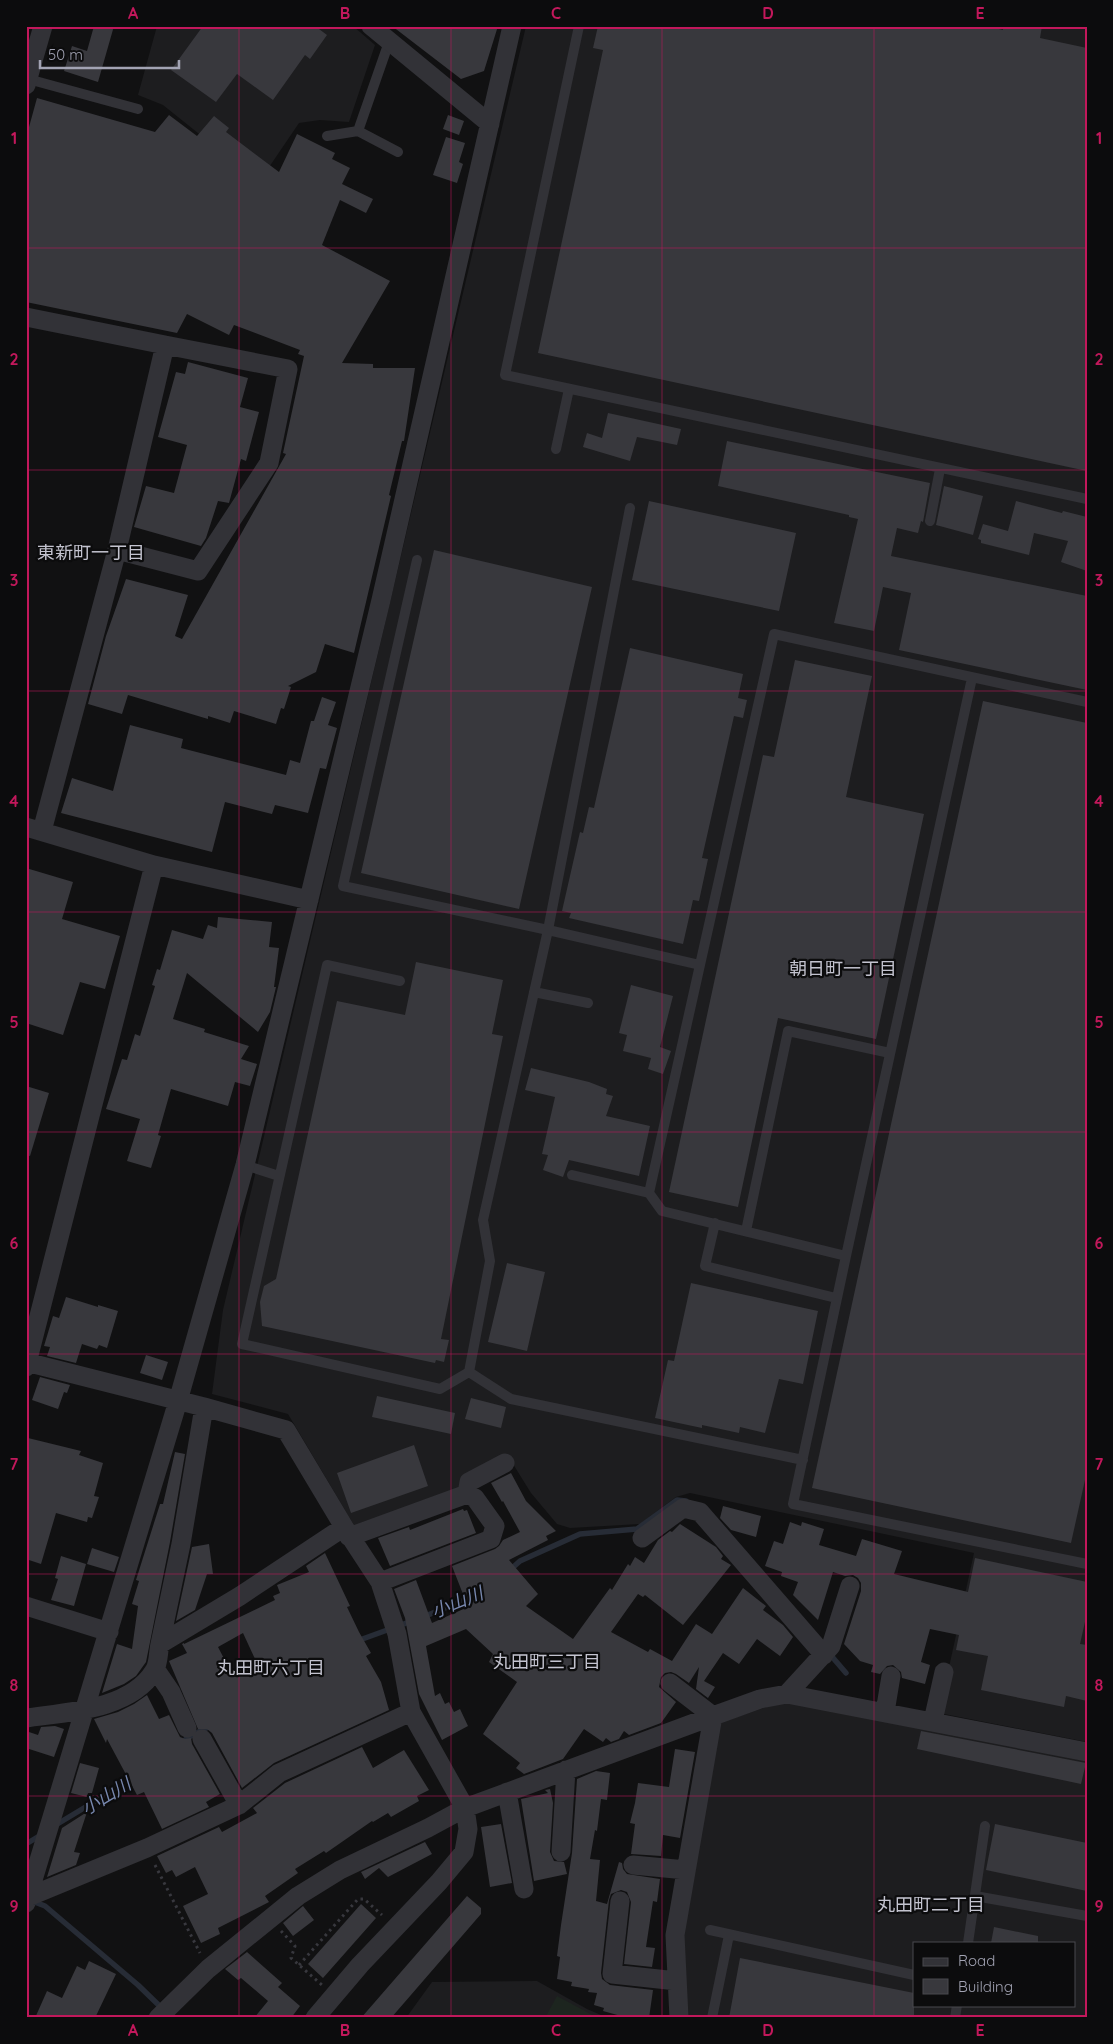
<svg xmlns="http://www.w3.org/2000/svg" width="1113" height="2044" viewBox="0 0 1113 2044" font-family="Quicksand,'Noto Sans JP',sans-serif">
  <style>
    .built { fill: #1d1d1f; fill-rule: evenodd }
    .green { fill: #1d251f }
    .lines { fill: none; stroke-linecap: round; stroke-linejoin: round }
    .stream { stroke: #272c36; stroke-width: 5.5 }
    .building { fill: #38383d; fill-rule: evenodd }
    .path { stroke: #38383e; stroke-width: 3; stroke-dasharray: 2.5 4; stroke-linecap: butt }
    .service { stroke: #323237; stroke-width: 10 }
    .minor { stroke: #323237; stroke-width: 19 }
    .grid { fill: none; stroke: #c2185b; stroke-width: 1; stroke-opacity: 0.55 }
    .labels { text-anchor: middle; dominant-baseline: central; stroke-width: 4.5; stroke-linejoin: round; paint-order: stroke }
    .neighbourhood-label { font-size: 18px; fill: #c3c3cf; stroke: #0c0c0d }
    .water-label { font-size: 18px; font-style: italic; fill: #7888af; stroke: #0c0c0d }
    .neatline { fill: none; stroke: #c2185b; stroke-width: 2 }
    .grid-label { font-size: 16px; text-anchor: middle; font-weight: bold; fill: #c2185b }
  </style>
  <rect width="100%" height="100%" fill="#111112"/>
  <path class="built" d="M157,26H353L375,45L349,122L320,120L299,123L259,182L163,105L138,95Z
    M526,26H1087V1742L939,1713L974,1553L690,1493L676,1497L640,1524L570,1528L557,1524L531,1493L508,1456L464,1488L355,1527L288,1414L212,1394L223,1310Z
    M793,1698L1087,1756V2018H685L681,1937L719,1723ZM914,1943H1074V2005H914Z
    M537,1981L587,2009L608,2018H406L432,1982Z"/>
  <path class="green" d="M557,1996L598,2018H545Z"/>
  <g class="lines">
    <path class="stream" d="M510,1570L520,1561L580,1534L637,1529L677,1500L686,1501
      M423,1617L472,1597
      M357,1641L412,1621
      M828,1652L846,1673
      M182,1744L187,1738L210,1726
      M54,1826L134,1778
      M26,1844L41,1835
      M32,1901L45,1906L138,1985L172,2018"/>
  </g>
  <path class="building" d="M94,26H114L98,82L64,71L72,46L87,51Z
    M203,26H315L327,35L310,59L305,55L273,100L237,74L216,102L171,70Z
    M392,26H498L484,71L461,79Z
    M598,26H986L1003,30V26H1042L1040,38L1087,48V471L538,353L603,50L593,48Z
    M37,98L155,132L169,115L197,136L214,116L229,128L226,132L279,172L297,134L335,153L332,159L350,168L342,184L373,199L366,213L340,200L322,245L390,281L342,363L373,364V368H415L404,441H402L389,495L391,496L354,653L325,644L316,672L288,686L291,687L284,709L281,708L276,724L234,711L230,723L208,716V719L128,695L122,714L88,704L106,636L126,579L188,595L175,636L182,639L286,454L283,453L304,356L298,354L300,350L234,325L229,335L187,314L177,333L26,302V138Z
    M448,115L464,121L459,135L443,129Z
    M446,137L465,143L459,162L463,164L457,183L433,175Z
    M188,362L248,378L240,407L259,412L246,461L241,459L229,503L218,501L206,538L201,546L134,527L146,486L174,493L187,445L158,437L176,372L185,374Z
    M608,413L681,429L677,445L637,437L630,461L583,447L587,433L602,438Z
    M727,441L930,483L923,522L921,521L918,533L897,528L891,556L1087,596V690L899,650L911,593L883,587L874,631L834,623L858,519L849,517V515L718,486Z
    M944,486L983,496L973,535L936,525Z
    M649,501L796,533L779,611L632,580Z
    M1016,501L1062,513L1063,511L1087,517V571L1061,562L1068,541L1034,533L1029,555L981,543V540L978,539L983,524L1008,531Z
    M434,550L592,587L519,909L361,873Z
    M630,648L743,674L738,698L747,700L743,718L734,716L702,858L708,859L699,901L693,900L683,944L569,918L571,913L562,911L580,832L583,833L589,807L594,808Z
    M795,660L872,676L846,797L924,814L876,1039L778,1018L738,1207L669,1192L763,755L774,757Z
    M322,697L336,702L328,725L337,728L326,769L320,768L308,813L275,805L272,814L225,802L212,852L61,813L72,778L113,791L130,725L183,739L181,748L286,775L290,760L300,763L311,721H314Z
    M983,701L1087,723V1471L1071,1543L812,1488Z
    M26,868L73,882L62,919L120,936L105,989L80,982L63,1035L26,1023Z
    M218,917L272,922L269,947L279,948L274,987H276L270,1012L258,1032L187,973L173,1019L205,1029L204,1032L249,1046L241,1059L257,1064L250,1086L235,1082L228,1106L171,1089L158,1135L161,1136L151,1168L127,1161L140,1119L106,1109L122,1059L127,1060L135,1034L140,1036L155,986L152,985L157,969L160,970L172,930L203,939L208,925L217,928Z
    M416,962L503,980L492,1034L503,1036L441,1339L449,1340L444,1362L436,1360L435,1363L262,1326L260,1302L264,1286L276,1279L337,1001L405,1015Z
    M631,985L673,996L660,1047L671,1051L663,1074L648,1069L651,1058L623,1051L627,1035L619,1033Z
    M531,1068L589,1082L607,1089L606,1094L613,1096L606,1116L650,1126L639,1176L569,1160L563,1177L543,1170L548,1155L542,1154L555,1097L525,1090Z
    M26,1086L49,1093L30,1156L26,1155Z
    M507,1263L545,1272L527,1351L488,1342Z
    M691,1283L818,1311L803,1384L779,1379L765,1433L740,1427L739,1433L702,1425V1428L655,1418L668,1360L674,1361Z
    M66,1297L98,1307V1305L118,1311L107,1348L99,1345L97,1349L82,1344L76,1363L47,1356L50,1347L44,1346L53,1316L59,1318Z
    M146,1355L168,1362L162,1380L140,1373Z
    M40,1377L70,1385L67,1393L64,1392L58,1409L32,1400Z
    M377,1396L455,1413L451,1434L372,1417Z
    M471,1398L506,1407L501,1428L465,1419Z
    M28,1438L81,1451L79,1455L103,1463L94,1496L99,1497L92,1518L88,1517L87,1522L56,1513L41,1564L26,1559V1446Z
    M414,1445L428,1486L351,1513L337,1473Z
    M175,1452L185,1454L170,1542L146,1662L136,1676L124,1684L102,1693L117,1644L132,1649L138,1606L132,1604L139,1581L136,1580L160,1504H163Z
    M511,1473L526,1501L556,1531L546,1536L548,1540L509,1560L538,1594L526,1606L573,1639L610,1588L612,1590L628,1564L630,1566L635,1557L644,1563L658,1540L670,1531L672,1532L680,1524L716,1547L723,1556L721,1559L731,1565L683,1625L645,1595L643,1597L638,1594L611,1632L648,1652L650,1649L672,1661L696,1624L712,1634L743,1588L766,1606L763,1610L783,1625L793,1637L780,1656L757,1639L739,1664L723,1653L704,1681L715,1687L708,1698L696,1689L699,1667L689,1683L676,1674L671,1672L665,1673L661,1677L659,1687L676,1702L661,1723L629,1735L624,1731L619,1739L611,1742L606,1738L603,1742L584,1729L563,1759L524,1774L516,1768L520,1763L483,1734L517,1682L489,1662L493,1654L466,1629L426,1646L435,1696L440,1693L445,1704L449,1702L454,1712L460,1709L468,1726L442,1740L419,1694L405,1618L394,1589L416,1580L432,1623L468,1607L452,1566L495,1549L499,1546L503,1540L520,1532L503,1501L502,1502L491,1483Z
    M723,1506L761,1516L756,1537L731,1530L720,1518Z
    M463,1509L464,1511L467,1510L476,1533L390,1566L378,1538L409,1527L410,1530Z
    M790,1522L801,1526L802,1522L824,1529L819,1545L856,1556L862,1539L902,1551L894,1574L968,1592L975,1558L1087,1582V1613L1080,1644L1087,1645V1701L1066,1696L1064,1707L981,1690L988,1656L956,1650L959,1635L930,1629L921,1662L930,1665L925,1684L902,1678L901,1672L893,1665L887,1666L880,1674L871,1672L873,1665L860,1661L844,1644L861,1591V1583L858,1578L853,1575L845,1576L833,1572L818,1620L793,1595L798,1582L781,1576L782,1572L765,1566L774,1541L783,1544Z
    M209,1544L213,1574H207L195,1610L176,1621L192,1547Z
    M92,1548L119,1557L114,1572L87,1564Z
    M325,1553L350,1606L347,1607L359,1632L371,1653L366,1656L381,1682L389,1710L274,1763L242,1788L212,1733L207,1729H198L169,1661L187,1653L182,1644L184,1643V1644L275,1600L273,1596L280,1593L277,1585L309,1572L306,1566ZM243,1633L255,1659L231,1672L218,1647Z
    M61,1556L86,1564L74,1606L51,1600L58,1579L55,1578Z
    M147,1695L159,1719L169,1715L180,1737L185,1739L191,1738L192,1744L220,1794L206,1802L209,1807L162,1829L144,1792L137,1795L107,1739L106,1743L94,1719L118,1712L134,1704Z
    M55,1726L64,1729L54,1757L26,1748V1731L38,1735L41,1727Z
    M921,1731L1086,1763L1081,1784L917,1749Z
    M362,1747L373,1768L404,1750L429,1790L417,1796L419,1801L391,1817L388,1813L373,1822L372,1821L326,1853L324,1851L295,1869L298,1873L265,1896L269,1902L218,1928L220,1934L201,1943L183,1906L208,1894L195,1867L176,1877L172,1870L166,1873L157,1856L219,1827L222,1832L257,1813L253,1808L285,1783Z
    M675,1749L695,1752L680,1838L663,1835L661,1856L631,1854L635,1824L630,1823L635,1803L638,1783L669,1787Z
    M80,1763L99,1768L92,1793H88L87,1797L71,1793Z
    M596,1771L610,1773L607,1800L601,1799L597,1831L595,1830L590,1859L600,1860L596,1901L607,1904L619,1862L622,1863L623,1869L627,1874L660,1879L657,1902L653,1901L646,1947L655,1948L652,1967L624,1964L631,1902L627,1892L621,1890L611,1894L609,1900L601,1973L602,1979L610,1985L653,1990L649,2018L621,2016L603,2011L604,2008L594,2005L597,1993L588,1992L589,1989L571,1986L572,1982L557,1979L560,1957L557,1956L561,1925L572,1853L577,1779Z
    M550,1789L553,1803L550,1852L554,1861L564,1862L567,1874L534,1881L521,1799L548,1793L545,1790Z
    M87,1812L74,1852L80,1853L76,1865L47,1877L62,1828Z
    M501,1824L512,1883L490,1887L481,1827Z
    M995,1824L1087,1843V1891L986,1870Z
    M425,1842L432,1854L388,1877L379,1868L365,1879L361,1872Z
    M467,1896L481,1908V1914L404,2003L391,2018H361Z
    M361,1904L376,1918L323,1978L308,1964Z
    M303,1906L314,1920L293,1936L283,1923Z
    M994,1927L1038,1936V1943H991Z
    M247,1952L282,1983L278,1987L300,2006L291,2018H254L268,2001L241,1978L238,1980L225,1969Z
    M740,1958L914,1993V2018H729Z
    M89,1961L116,1974L95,2018H35L47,1991L62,1998L77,1966L85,1970Z"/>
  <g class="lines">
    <path class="path" d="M155,1865L200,1953
      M281,1931L295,1946L291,1958L322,1985
      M299,1965L358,1899H364L382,1915"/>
    <path class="service" d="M579,26L505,375L1087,499
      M28,79L138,109
      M358,131L389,42
      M327,136L358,131L398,152
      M556,449L569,389
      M630,508L548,930L483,1220L490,1261L469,1372L511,1399L803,1460
      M930,521L940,469
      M417,560L343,886L548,930L700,965
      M972,678L846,1256L793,1504L1087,1564
      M400,981L327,965L242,1344L440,1389L469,1372
      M534,992L588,1003
      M245,1165L279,1176
      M572,1175L649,1193
      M715,1223L705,1266L836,1298
      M746,1231L788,1031L890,1053
      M846,1256L662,1211L649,1193L774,634L1087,702
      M975,1896L1087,1916
      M710,1930L914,1975
      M968,1943L985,1826
      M712,2018L729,1935
      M955,2018L957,2005"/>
    <path class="minor" d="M371,26L490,124
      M26,85L43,26
      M26,317L165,345L117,550L42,831
      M117,550L198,571L269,463L288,369L165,345
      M26,827L154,865L309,900
      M26,1362L204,1407L286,1430L344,1527
      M26,1367L154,865
      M467,1494L469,1482L505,1463
      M349,1537L467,1494L475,1498L495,1526L491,1539L380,1582
      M642,1538L683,1508L700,1512L824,1655
      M26,1606L109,1632
      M160,1644L181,1544L204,1407
      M156,1670L171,1692L187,1728
      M670,1683L713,1716
      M787,1694L1087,1752
      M885,1712L891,1676
      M26,1718C67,1712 130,1710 154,1671C159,1664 158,1652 160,1644L240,1596L344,1527L380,1582L397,1634L411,1712L465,1808L468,1829L464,1852L439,1882L360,1965L315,2018
      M933,1721L944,1672
      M202,1739L239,1805
      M507,1792L524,1889
      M561,1852L566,1770
      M633,1865L686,1870
      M28,1897L147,1848L239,1805L279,1773L411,1712
      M620,1901L612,1974L677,1981
      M26,1903L178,1401L245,1165L381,600L512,26
      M158,2018L208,1969L298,1896L340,1870L428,1828L465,1808L713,1716L760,1699L787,1694L831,1646L850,1586
      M679,2018L675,1935L713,1716"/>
  </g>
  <path class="grid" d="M239,26V2018M451,26V2018M662,26V2018M874,26V2018M26,248H1087M26,470H1087M26,691H1087M26,912H1087M26,1132H1087M26,1354H1087M26,1574H1087M26,1796H1087"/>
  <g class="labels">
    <g class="neighbourhood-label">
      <text x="91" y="552">東新町一丁目</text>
      <text x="843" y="968">朝日町一丁目</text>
      <text x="547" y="1661">丸田町三丁目</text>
      <text x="271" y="1667">丸田町六丁目</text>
      <text x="931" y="1904">丸田町二丁目</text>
    </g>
    <g class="water-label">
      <text transform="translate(457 1602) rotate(-22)">小山川</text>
      <text transform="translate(106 1796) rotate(-31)">小山川</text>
    </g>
  </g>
  <rect width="1113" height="2044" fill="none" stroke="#0c0c0d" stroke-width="55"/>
  <rect x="913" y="1942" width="162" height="65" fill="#0c0c0d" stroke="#48484f"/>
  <rect x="923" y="1958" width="25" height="8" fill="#323237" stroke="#48484f"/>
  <text x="958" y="1966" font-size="15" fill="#a2a3b3">Road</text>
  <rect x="923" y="1979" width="25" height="15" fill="#38383d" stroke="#48484f"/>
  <text x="958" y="1992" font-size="15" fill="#a2a3b3">Building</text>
  <path d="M40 60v8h139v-8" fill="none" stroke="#a2a3b3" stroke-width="2.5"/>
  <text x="48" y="60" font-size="15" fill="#a2a3b3" stroke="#0c0c0d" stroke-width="4" paint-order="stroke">50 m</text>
  <rect x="28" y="28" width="1058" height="1988" class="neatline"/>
  <g class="grid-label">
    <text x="133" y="19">A</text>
    <text x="345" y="19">B</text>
    <text x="556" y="19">C</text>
    <text x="768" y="19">D</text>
    <text x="980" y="19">E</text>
    <text x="14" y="144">1</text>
    <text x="1099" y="144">1</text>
    <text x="14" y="365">2</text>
    <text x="1099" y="365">2</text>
    <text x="14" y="586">3</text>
    <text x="1099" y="586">3</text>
    <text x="14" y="807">4</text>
    <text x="1099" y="807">4</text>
    <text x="14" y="1028">5</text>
    <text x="1099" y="1028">5</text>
    <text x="14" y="1249">6</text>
    <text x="1099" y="1249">6</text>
    <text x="14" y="1470">7</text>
    <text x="1099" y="1470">7</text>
    <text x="14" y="1691">8</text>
    <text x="1099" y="1691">8</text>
    <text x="14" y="1912">9</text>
    <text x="1099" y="1912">9</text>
    <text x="133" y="2036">A</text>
    <text x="345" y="2036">B</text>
    <text x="556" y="2036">C</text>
    <text x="768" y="2036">D</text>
    <text x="980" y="2036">E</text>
  </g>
</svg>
